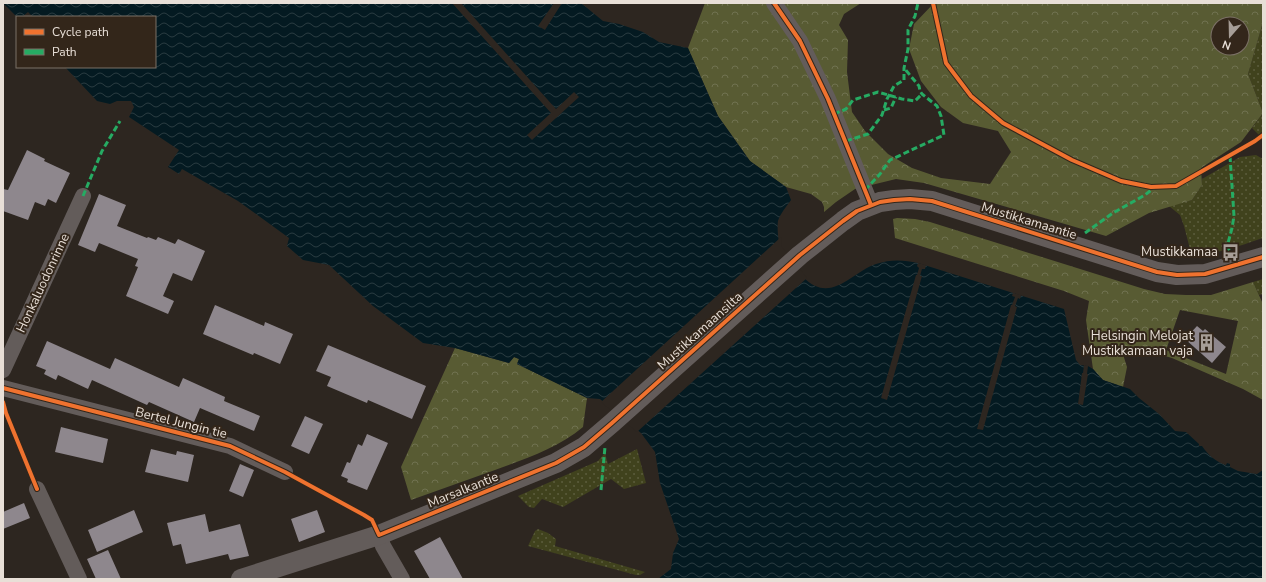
<svg xmlns="http://www.w3.org/2000/svg" width="1266" height="582" viewBox="0 0 1266 582" font-family="'Nunito Sans',sans-serif">
  <style>
    .grass { fill: url(#grass-dots) }
    .forest { fill: url(#forest-crowns); fill-rule: evenodd }
    .water { fill: url(#water-waves) }
    .pier { fill: #2d2620 }
    .building { fill: #8e878d }
    .lines { fill: none; stroke-linecap: round; stroke-linejoin: round }
    .minor { stroke: #635c5a; stroke-width: 16 }
    .tertiary { stroke: #635c5a; stroke-width: 20 }
    .quiet { stroke: #26ab63; stroke-width: 3; stroke-dasharray: 6 3; stroke-linecap: butt }
    .cycleway-casing { stroke: #33261a; stroke-width: 6 }
    .cycleway { stroke: #ef722f; stroke-width: 4 }
    .labels { text-anchor: middle; dominant-baseline: central; stroke-width: 4; stroke-linejoin: round; paint-order: stroke }
    .street-label { font-size: 13px; fill: #e8dfd7; stroke: #33261a }
    .poi-label { font-size: 13px; fill: #e8dfd7; stroke: #33261a; text-anchor: end }
  </style>
  <defs>
    <pattern id="grass-dots" width="8" height="8" patternUnits="userSpaceOnUse"><rect width="8" height="8" fill="#40421d"/><path d="M2 2h.1M6 6h.1" fill="none" stroke="#5c5d3d" stroke-width="1.8" stroke-linecap="round"/></pattern>
    <pattern id="forest-crowns" width="20" height="18" patternUnits="userSpaceOnUse"><rect width="20" height="18" fill="#585b33"/><path d="M2 6a3 3 0 1 1 6 0M12 15a3 3 0 1 1 6 0" fill="none" stroke="#707250"/></pattern>
    <pattern id="water-waves" width="16" height="10" patternUnits="userSpaceOnUse"><rect width="16" height="10" fill="#041a21"/><path d="M0 5q4-4 8 0t8 0" fill="none" stroke="#293b40"/></pattern>
  </defs>
  <rect width="100%" height="100%" fill="#2d2620"/>
  <path class="grass" d="M1263,22V139L1252,128L1263,113L1248,74Z
    M1256,155L1263,159V238C1236,247 1209,257 1181,256L1190,249L1184,226L1180,215L1169,206L1192,200L1202,185V179L1240,157Z
    M1263,279V294L1259,295L1253,282Z
    M637,449L646,483L624,489L611,479L563,507L542,499L534,508L529,507L518,496L598,461L605,453L608,464Z
    M538,529L548,533L556,539L555,546L645,572L640,575H636L528,546L535,531Z"/>
  <path class="forest" d="M705,3H861L844,14L839,25L848,40L847,72L852,112L865,131L888,154L912,168L941,178L990,184L1011,152L998,131L963,123L941,107L921,81L909,49L914,24L934,3H1263V22L1248,74L1263,113L1241,142L1201,168L1202,185L1192,200L1149,213L1106,236L924,183L896,179L855,189L836,202L824,212V207L822,202L811,194L786,187L750,161L718,116L688,48ZM1218,24H1242V48H1218Z
    M897,218L915,219L930,222L1144,289L1165,294L1186,295H1211L1253,282L1263,304V400L1243,389L1172,358L1151,352L1120,345L1127,367L1123,387L1103,380L1093,369L1086,320L1089,301L1064,291L895,238L893,219ZM1180,310L1238,321L1226,374L1166,350Z
    M455,348L509,363L514,357L519,359L517,364L587,398L583,427C558,448 525,459 495,470C467,480 439,490 411,500L401,467Z"/>
  <path class="water" d="M3,3H581L603,21L619,24L643,32L659,42L688,48L718,116L750,161L786,187L791,200C786,207 780,214 778,221C777,227 778,243 781,248C782,251 785,253 787,256C792,263 797,271 803,277C831,305 850,273 876,264C891,259 904,260 918,263L1064,309L1076,360L1080,365L1088,366L1093,369L1103,380L1130,389L1139,398L1159,414L1175,431L1186,432L1199,444V446H1202C1208,455 1216,462 1226,465L1227,463L1230,464V467L1238,471L1257,474L1263,470V579H658L671,569L673,553L679,539L660,483L655,452L641,433L600,399L587,398L517,364L519,359L514,357L509,363L455,348L423,343L373,306L329,265L303,260L287,246L289,238L238,201L182,169L179,174L168,167L179,150L129,117L134,107L131,101H117L110,104L97,101L65,67H155V17H33L28,12L22,17H17Z"/>
  <path class="pier" d="M452,3H461L556,109L574,92L579,97L532,140L527,135L551,113Z
    M554,3H562L545,30L538,26Z
    M781,237L782,247L807,278L637,432L601,402Z
    M918,263L926,265L925,269H922L920,276H922L887,400L881,398L916,275H917L919,268L917,266Z
    M1013,293L1021,295L1020,299L1018,298L1015,306L1017,307L983,430L977,429L1011,305H1012L1015,297L1012,296Z
    M1084,365L1088,366L1087,374H1088L1083,405L1078,404L1082,373H1083Z"/>
  <path class="building" d="M27,150L45,159L44,161L70,173L56,203L48,199L45,206L35,202L28,220L3,211V189L8,190Z
    M99,194L126,205L117,226L147,238L148,237L156,240L158,237L175,244L178,239L205,251L192,281L173,273L163,296L174,301L168,314L126,296L138,267L135,266L138,259L99,243L95,252L78,245Z
    M215,305L264,326L265,322L293,334L280,364L254,353L253,355L203,334Z
    M1197,326L1203,331L1205,329L1226,347L1212,363L1185,339Z
    M47,341L110,369L115,358L179,387L183,378L225,397L224,401L260,416L254,431L200,408L194,422L149,402L147,405L92,380L88,389L58,375L56,380L44,374L46,370L36,366Z
    M328,345L426,386L412,419L368,400L367,403L327,386L331,377L316,371Z
    M305,416L323,424L309,454L291,446Z
    M61,427L108,439L103,463L55,452Z
    M367,434L388,443L367,490L347,482L348,479L341,476L347,462L350,463L358,444L362,446Z
    M151,449L176,455L177,451L194,455L188,482L145,472Z
    M240,464L254,470L243,497L229,491Z
    M24,503L30,518L3,529V512Z
    M134,510L143,532L97,552L88,530Z
    M317,510L325,532L299,542L291,519Z
    M205,514L209,532L240,524L249,556L230,560L228,554L186,564L181,544L173,546L167,523Z
    M440,537L463,579H430L414,551Z
    M108,550L121,579H96L87,559Z"/>
  <g class="lines">
    <path class="minor" d="M774,3L800,41L828,99L871,205
      M3,370L83,196
      M3,388L230,446L285,472
      M37,489L79,579
      M379,535L383,546L402,579"/>
    <path class="tertiary" d="M241,579L379,535L556,463L584,447L612,423L800,255L843,221L857,211L880,202L894,200L910,199L932,201L1157,272L1177,275L1205,274L1263,257"/>
    <path class="quiet" d="M884,110L891,108L896,97
      M834,114L846,109L853,100L878,92L902,99L915,101L922,94
      M846,141L868,134L882,115L887,99L894,86L904,80V68L908,49V30L915,16L918,3
      M1230,156L1234,216L1232,228L1227,247L1231,252
      M865,190L880,174L890,160L944,135L941,116L937,106L922,94L920,91L919,86L904,68
      M83,196L102,151L120,121
      M1085,233L1113,213L1145,195L1155,187
      M601,490L605,447"/>
    <defs>
      <path id="cycleway" d="M774,3L800,41L828,99L871,205
        M933,3L946,63L971,96L1003,123L1072,160L1121,181L1151,187L1176,186L1255,141L1263,135
        M3,388L230,446L285,472L364,515L372,520L379,535L556,463L584,447L612,423L800,255L843,221L857,211L880,202L894,200L910,199L932,201L1157,272L1177,275L1205,274L1263,257
        M3,402L6,413L37,489"/>
    </defs>
    <use href="#cycleway" class="cycleway-casing"/>
    <use href="#cycleway" class="cycleway"/>
  </g>
  <defs>
    <symbol id="bus-bare" viewBox="-9 -9 18 18"><path d="M-5-6H5V4H4V6H2V4H-2V6H-4V4H-5ZM-3.5-4V0h7V-4ZM-3.5 1.2v1.5H-2V1.2ZM2 1.2v1.5H3.5V1.2Z" fill="#a79e97" stroke="#33261a" stroke-width="2.5" paint-order="stroke"/></symbol>
    <symbol id="building-bare" viewBox="-9 -9 18 18"><path d="M-4-6H4V6H1V3H-1V6H-4ZM-2.5-4.3h1.7v1.8h-1.7ZM.8-4.3h1.7v1.8H.8ZM-2.5-1h1.7V.8h-1.7ZM.8-1h1.7V.8H.8Z" fill="#a79e97" stroke="#33261a" stroke-width="2.5" paint-order="stroke"/></symbol>
  </defs>
  <g fill-rule="evenodd">
    <use href="#bus-bare" x="1218" y="240" width="25" height="25"/>
    <use href="#building-bare" x="1194" y="330" width="25" height="25"/>
  </g>
  <g class="labels">
    <g class="street-label">
      <text transform="translate(1029 221) rotate(17)">Mustikkamaantie</text>
      <text transform="translate(43 283) rotate(-65)">Honkaluodonrinne</text>
      <text transform="translate(700 331) rotate(-42)">Mustikkamaansilta</text>
      <text transform="translate(181 423) rotate(14)">Bertel Jungin tie</text>
      <text transform="translate(463 490) rotate(-22)">Marsalkantie</text>
    </g>
    <g class="poi-label">
      <text x="1218" y="252">Mustikkamaa</text>
      <text x="1193" y="336">Helsingin Melojat<tspan x="1193" dy="15">Mustikkamaan vaja</tspan></text>
    </g>
  </g>
  <rect width="1266" height="582" fill="none" stroke="#e8dfd7" stroke-width="8"/>
  <rect x="16" y="16" width="140" height="52" fill="#33261a" stroke="#7b7066"/>
  <rect x="24" y="29" width="20" height="6" fill="#ef722f" stroke="#7b7066"/>
  <text x="52" y="36" font-size="12" fill="#e8dfd7">Cycle path</text>
  <rect x="24" y="49" width="20" height="6" fill="#26ab63" stroke="#7b7066"/>
  <text x="52" y="56" font-size="12" fill="#e8dfd7">Path</text>
  <g transform="translate(1230 36) rotate(200)"><circle r="19" fill="#33261a" stroke="#7b7066"/>
  <path d="M0-3L7 15L0 10L-7 15Z" fill="#a79e97"/>
  <text y="-6" font-size="11" font-weight="bold" text-anchor="middle" fill="#e8dfd7">N</text>
  </g>
</svg>
